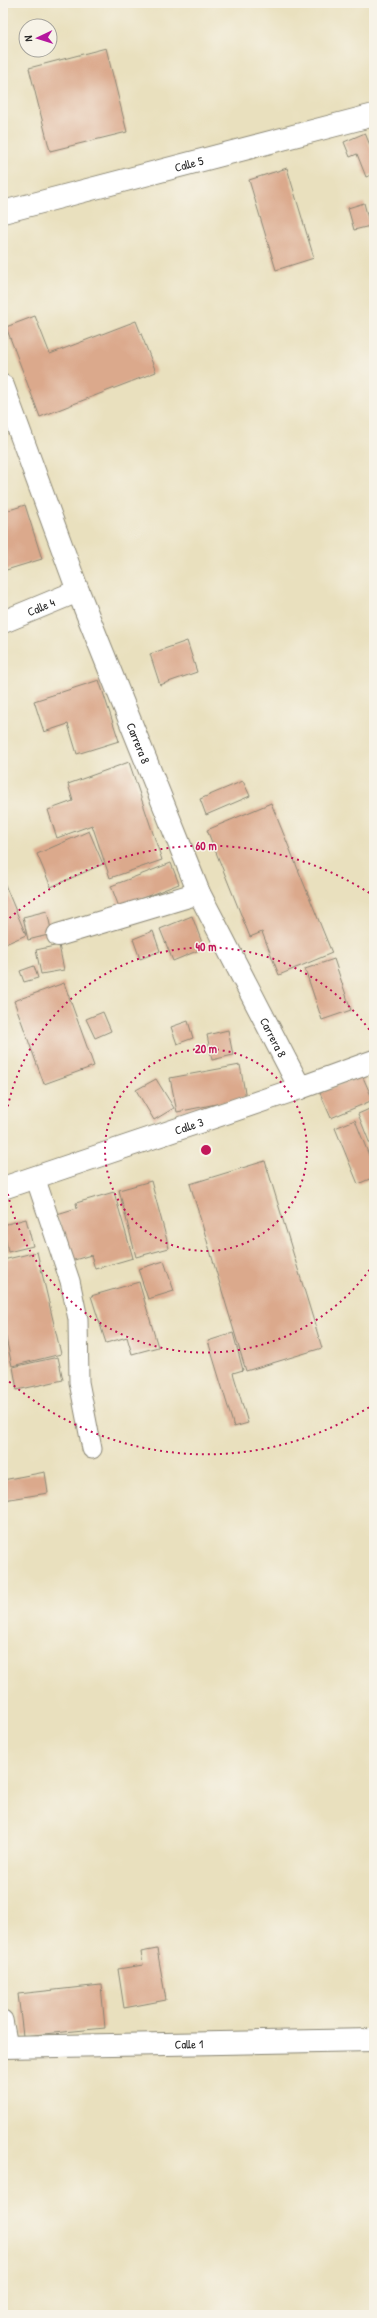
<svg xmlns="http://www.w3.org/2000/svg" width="377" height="2318" viewBox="0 0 377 2318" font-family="'Patrick Hand',sans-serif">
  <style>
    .building { fill: #dba98c }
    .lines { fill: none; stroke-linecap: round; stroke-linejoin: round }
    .service-casing { stroke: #8a8674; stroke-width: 21 }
    .minor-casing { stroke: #8a8674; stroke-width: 24 }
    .service { stroke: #fff; stroke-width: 19 }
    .minor { stroke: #fff; stroke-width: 22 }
    .ring { fill: none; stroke: #c2185b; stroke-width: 2; stroke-dasharray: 2 4 }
    .labels { text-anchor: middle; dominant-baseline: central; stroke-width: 3; stroke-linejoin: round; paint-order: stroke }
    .street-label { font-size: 12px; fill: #2b2b2b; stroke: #f7f3e8 }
    .centre { fill: #c2185b; stroke: #f7f3e8; stroke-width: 2 }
    .ring-label { font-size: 12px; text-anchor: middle; font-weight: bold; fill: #c2185b; stroke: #f7f3e8; stroke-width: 3; stroke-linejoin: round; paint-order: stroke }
  </style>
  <rect width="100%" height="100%" fill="#f7f3e8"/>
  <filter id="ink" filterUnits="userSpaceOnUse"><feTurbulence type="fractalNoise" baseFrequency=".025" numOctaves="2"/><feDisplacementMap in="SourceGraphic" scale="8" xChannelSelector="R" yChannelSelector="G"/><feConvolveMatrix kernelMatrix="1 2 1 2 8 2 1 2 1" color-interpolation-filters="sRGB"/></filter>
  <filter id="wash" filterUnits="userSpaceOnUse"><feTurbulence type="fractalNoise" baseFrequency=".012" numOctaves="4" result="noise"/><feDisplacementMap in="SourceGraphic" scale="16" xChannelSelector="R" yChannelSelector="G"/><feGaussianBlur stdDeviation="0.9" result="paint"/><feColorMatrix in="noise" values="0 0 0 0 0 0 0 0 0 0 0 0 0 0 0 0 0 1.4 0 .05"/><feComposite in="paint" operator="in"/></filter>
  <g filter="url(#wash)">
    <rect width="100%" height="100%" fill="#e9e0be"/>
    <g id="blocks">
      <path class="building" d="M106,48L127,132L50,151L29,68Z
        M365,133L374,155V174L366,177L357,154L350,157L344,142Z
        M287,168L314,258L276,270L249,180Z
        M364,203L370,226L354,230L348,208Z
        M35,316L50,354L136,321L156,372L40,417L6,327Z
        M25,505L42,559L3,571V512Z
        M187,641L197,672L160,685L150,654Z
        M99,680L119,741L77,754L68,724L44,732L34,701Z
        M129,762L162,860L110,878L92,825L57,838L48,810L73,801L68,784Z
        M243,781L250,796L206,815L200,799Z
        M271,803L332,953L279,975L262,932L250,937L207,830Z
        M89,831L103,864L51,887L37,854Z
        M171,863L179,884L119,907L111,886Z
        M3,880L26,935L3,945Z
        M47,911L52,934L28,940L23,917Z
        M192,916L204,948L173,961L160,929Z
        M153,931L160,951L140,959L133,939Z
        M59,945L64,970L41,974L36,950Z
        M334,959L351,1010L322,1020L305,969Z
        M34,966L38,978L24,982L20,971Z
        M64,983L94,1066L44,1084L14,1001Z
        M103,1012L111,1031L95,1038L86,1019Z
        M188,1021L193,1038L177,1044L171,1027Z
        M228,1030L233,1055L212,1060L207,1035Z
        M240,1065L246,1098L177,1112L170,1078Z
        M362,1075L373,1100L331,1118L320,1093Z
        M156,1079L174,1108L154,1120L136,1090Z
        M374,1107V1154L358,1114Z
        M355,1120L374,1168V1177L358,1184L335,1128Z
        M265,1161L322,1348L246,1371L190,1184Z
        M151,1181L169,1248L136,1257L119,1190Z
        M114,1192L133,1258L95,1269L91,1255L71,1261L57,1214L77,1208L76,1203Z
        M26,1219L33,1246L8,1252L3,1225Z
        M37,1252L61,1354L12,1366L3,1324V1260Z
        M164,1261L174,1291L148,1299L138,1269Z
        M139,1282L158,1347L132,1354L127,1337L106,1343L91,1296Z
        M233,1333L243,1370L233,1373L248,1423L234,1427L208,1341Z
        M58,1357L63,1380L17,1390L13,1367Z
        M45,1472L48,1493L4,1500L3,1480Z
        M157,1949L166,2000L124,2008L118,1969L143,1965L141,1952Z
        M101,1985L105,2028L23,2036L18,1994Z"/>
    </g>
  </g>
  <g filter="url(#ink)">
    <use href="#blocks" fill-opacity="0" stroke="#8a8674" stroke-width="1"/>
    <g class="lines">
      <defs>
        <path id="service" d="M35,1177L70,1281L78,1319L79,1382L92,1449
          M3,2020L8,2046"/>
        <g id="minor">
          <path id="s1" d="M3,212L374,115"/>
          <path id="s2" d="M3,386L78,591L199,893L300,1088"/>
          <path id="s3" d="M3,622L78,591"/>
          <path d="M58,935L199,893"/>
          <path id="s4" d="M3,1188L300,1088L374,1061"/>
          <path id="s5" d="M3,2047L374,2040"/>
        </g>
      </defs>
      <use href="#service" class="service-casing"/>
      <use href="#minor" class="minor-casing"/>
      <use href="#service" class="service"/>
      <use href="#minor" class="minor"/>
    </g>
  </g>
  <g class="ring">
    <circle cx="206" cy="1150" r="101"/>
    <path d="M373 1265A203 203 0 0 1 3 1152M3 1148A203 203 0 0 1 373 1035"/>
    <path d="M374 1404A304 304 0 0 1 5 1378M5 922A304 304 0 0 1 374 896"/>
  </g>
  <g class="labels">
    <g class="street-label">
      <text stroke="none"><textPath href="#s1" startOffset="192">Calle 5</textPath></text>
      <text stroke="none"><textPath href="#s3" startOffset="41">Calle 4</textPath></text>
      <text stroke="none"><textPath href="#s2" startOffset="382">Carrera 8</textPath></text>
      <text stroke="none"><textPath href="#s2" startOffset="706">Carrera 8</textPath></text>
      <text stroke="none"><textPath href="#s4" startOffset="196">Calle 3</textPath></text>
      <text stroke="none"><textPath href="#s5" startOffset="186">Calle 1</textPath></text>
    </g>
  </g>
  <circle cx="206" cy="1150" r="6" class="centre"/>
  <g class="ring-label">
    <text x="206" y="850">60 m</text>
    <text x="206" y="951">40 m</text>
    <text x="206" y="1053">20 m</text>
  </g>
  <rect width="377" height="2318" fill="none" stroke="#f7f3e8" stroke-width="16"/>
  <g transform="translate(38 38) rotate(266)"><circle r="19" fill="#f7f3e8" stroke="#a5a39c"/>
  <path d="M0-3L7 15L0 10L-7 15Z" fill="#b5179e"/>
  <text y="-6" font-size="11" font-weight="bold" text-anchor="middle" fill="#2b2b2b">N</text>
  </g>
</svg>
